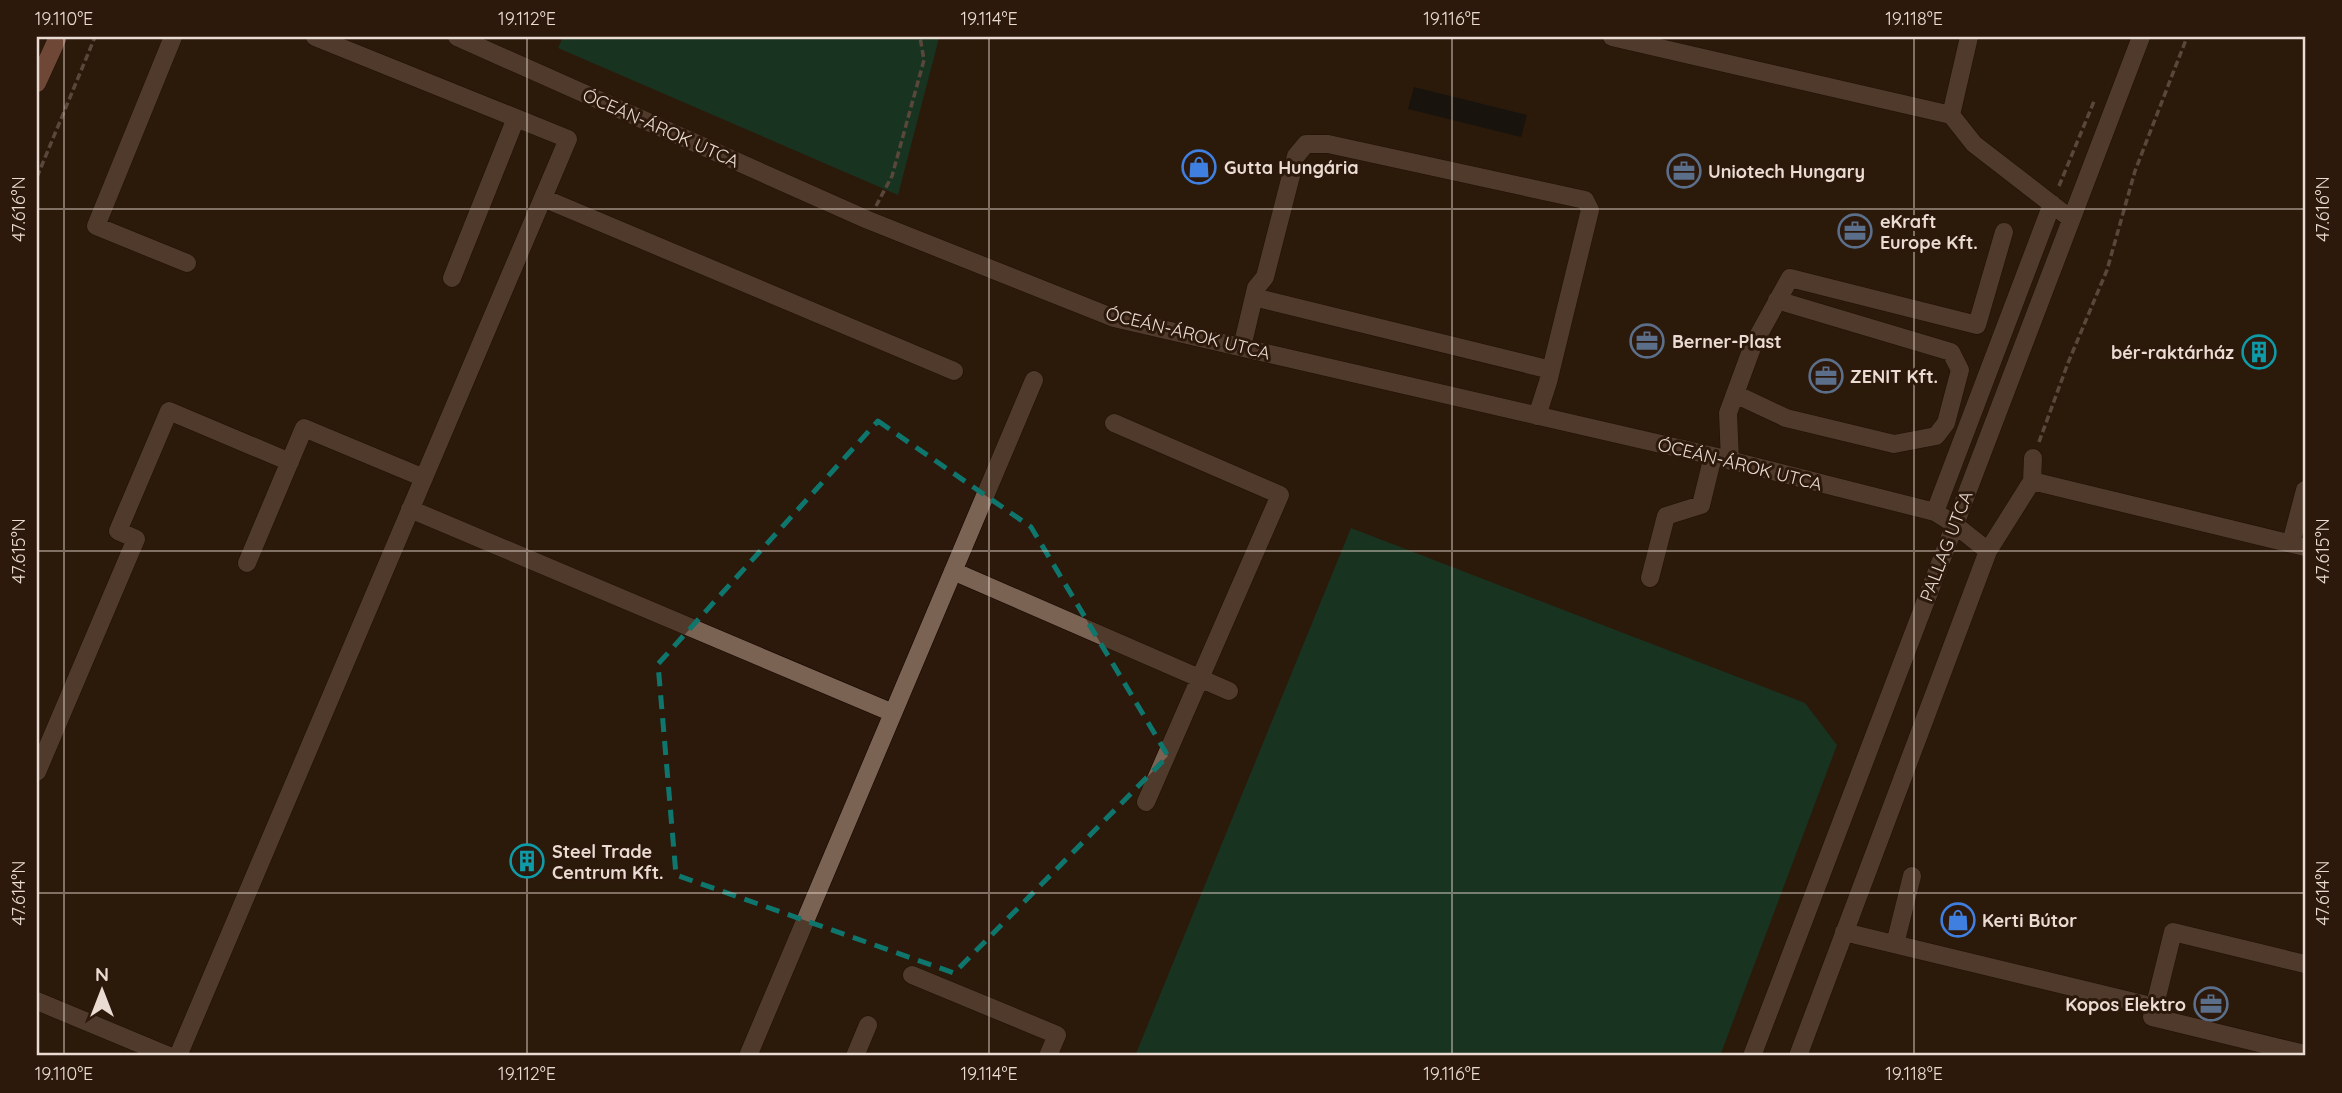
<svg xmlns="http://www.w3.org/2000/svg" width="2342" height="1093" viewBox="0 0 2342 1093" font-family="Quicksand,sans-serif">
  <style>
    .green { fill: #005239 }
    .water { fill: #000d0f }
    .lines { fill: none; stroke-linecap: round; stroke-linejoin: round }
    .minor-casing { stroke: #130400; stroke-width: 19 }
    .major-casing { stroke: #130400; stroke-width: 19 }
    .path { stroke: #8f7f73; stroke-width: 3.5; stroke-dasharray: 7 3.5; stroke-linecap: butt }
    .minor { stroke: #7a6353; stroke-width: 18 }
    .major { stroke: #be7f6e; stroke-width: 18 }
    .marked { fill: none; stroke: #0f766e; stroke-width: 5; stroke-dasharray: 14 9; stroke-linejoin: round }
    .ticks { fill: none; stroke: #eadcd3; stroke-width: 2; stroke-opacity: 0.45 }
    .labels { text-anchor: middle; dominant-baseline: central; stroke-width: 6; stroke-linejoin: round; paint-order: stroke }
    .street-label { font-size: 18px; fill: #eadcd3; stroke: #2c190b }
    .poi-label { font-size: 18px; font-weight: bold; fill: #eadcd3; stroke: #2c190b; text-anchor: start }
    .neatline { fill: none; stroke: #eadcd3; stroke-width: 2.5 }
    .ticks-label { font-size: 18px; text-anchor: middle; fill: #eadcd3 }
  </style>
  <rect width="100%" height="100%" fill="#2c190b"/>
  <path class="green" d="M563,37H939V38L898,195L558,48Z
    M1351,528L1805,703L1837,745L1720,1056H1135Z"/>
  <path class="water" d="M1414,87L1527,115L1521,137L1408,109Z"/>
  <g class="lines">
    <defs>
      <path id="minor" d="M173,37L96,226L187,263
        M457,37L868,220L1114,318L1713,456L1935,512L1954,524L1988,551
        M1612,37L1951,115L1974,144L2071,219
        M1951,115L1969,37
        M543,198L954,371
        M452,278L516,118
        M1254,297L1551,370
        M1242,347L1256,288L1265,277L1296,156L1306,144H1328L1585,200L1590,210L1548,382L1537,416
        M1735,394L1786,418L1894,444L1936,436L1946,423L1960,370L1951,352L1777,300
        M1114,423L1280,495L1146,802
        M1730,461L1728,413L1753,345L1790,278L1977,325L2004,232
        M2032,481L2305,547
        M410,509L893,713
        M1935,512L2052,204
        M2291,543L2305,490
        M247,563L304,428L424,478
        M953,571L1229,691
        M1650,578L1666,516L1701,505L1713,456
        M37,772L136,539L118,531L169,411L290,462
        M1844,932L2155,1007
        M1895,944L1912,876
        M2305,964L2173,932L2152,1017L2305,1054
        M912,975L1057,1035L1048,1056
        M37,1001L169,1056
        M178,1056L568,139L315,37
        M748,1056L1034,380
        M855,1056L868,1025
        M1752,1056L2141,37
        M1798,1056L1988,551L2032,481L2033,458"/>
      <path id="major" d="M37,83L58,37"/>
    </defs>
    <use href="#minor" class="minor-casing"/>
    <use href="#major" class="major-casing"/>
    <path class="path" d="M37,177L95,37
      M2059,186L2095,99
      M876,206L892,176L924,60L920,37
      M2039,442L2068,363L2107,270L2135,171L2187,37"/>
    <use href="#minor" class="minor"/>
    <use href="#major" class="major"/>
  </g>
  <path d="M0 0H2342V1093H0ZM878,421L1031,527L1168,756L954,973L676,875L658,664Z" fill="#2c190b" fill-opacity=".55" fill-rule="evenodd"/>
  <path class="marked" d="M878,421L1031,527L1168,756L954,973L676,875L658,664Z"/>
  <path class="ticks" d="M64,37V1056M527,37V1056M989,37V1056M1452,37V1056M1914,37V1056M37,209H2305M37,551H2305M37,893H2305"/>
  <defs>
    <symbol id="shop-ring" viewBox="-11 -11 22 22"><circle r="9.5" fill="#2c190b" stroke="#3f7fe0" stroke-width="1.5"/><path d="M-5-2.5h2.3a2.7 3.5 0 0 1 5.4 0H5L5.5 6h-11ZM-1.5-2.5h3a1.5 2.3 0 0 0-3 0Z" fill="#3f7fe0"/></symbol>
    <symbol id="office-ring" viewBox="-11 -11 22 22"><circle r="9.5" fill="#2c190b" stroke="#5c6f8a" stroke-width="1.5"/><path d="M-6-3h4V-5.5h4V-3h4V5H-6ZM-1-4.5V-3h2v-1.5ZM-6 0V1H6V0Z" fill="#5c6f8a"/></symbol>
    <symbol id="building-ring" viewBox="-11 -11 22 22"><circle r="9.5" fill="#2c190b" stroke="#0f9aa8" stroke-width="1.5"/><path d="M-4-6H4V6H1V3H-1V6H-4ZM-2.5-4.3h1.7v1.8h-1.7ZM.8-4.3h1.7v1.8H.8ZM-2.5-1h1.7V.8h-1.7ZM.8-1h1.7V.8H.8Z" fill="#0f9aa8"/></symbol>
  </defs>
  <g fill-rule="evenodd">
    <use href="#shop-ring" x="1180" y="148" width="38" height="38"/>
    <use href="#office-ring" x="1665" y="152" width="38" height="38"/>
    <use href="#office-ring" x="1836" y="212" width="38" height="38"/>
    <use href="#office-ring" x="1628" y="322" width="38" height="38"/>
    <use href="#building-ring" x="2240" y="333" width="38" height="38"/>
    <use href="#office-ring" x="1807" y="357" width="38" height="38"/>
    <use href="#building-ring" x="508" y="842" width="38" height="38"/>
    <use href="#shop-ring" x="1939" y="901" width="38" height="38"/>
    <use href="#office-ring" x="2192" y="985" width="38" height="38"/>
  </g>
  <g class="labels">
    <g class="street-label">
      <text transform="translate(661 128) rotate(24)">ÓCEÁN-ÁROK UTCA</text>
      <text transform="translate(1188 333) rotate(14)">ÓCEÁN-ÁROK UTCA</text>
      <text transform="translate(1740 464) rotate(14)">ÓCEÁN-ÁROK UTCA</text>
      <text transform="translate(1946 546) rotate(-69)">PALLAG UTCA</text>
    </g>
    <g class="poi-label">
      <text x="1224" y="167">Gutta Hungária</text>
      <text x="1708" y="171">Uniotech Hungary</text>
      <text x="1880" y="221">eKraft<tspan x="1880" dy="21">Europe Kft.</tspan></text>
      <text x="1672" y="341">Berner-Plast</text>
      <text x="2234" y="352" text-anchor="end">bér-raktárház</text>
      <text x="1850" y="376">ZENIT Kft.</text>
      <text x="552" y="851">Steel Trade<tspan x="552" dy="21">Centrum Kft.</tspan></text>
      <text x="1982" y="920">Kerti Bútor</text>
      <text x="2186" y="1004" text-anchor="end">Kopos Elektro</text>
    </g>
  </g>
  <rect width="2342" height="1093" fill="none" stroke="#2c190b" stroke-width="77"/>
  <g transform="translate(102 991)" stroke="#2c190b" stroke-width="5" paint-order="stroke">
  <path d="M0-5L12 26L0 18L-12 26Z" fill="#eadcd3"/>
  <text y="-10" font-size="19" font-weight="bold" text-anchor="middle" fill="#eadcd3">N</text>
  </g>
  <rect x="38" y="38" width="2266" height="1016" class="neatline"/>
  <g class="ticks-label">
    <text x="64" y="25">19.110°E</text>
    <text x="527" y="25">19.112°E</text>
    <text x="989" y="25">19.114°E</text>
    <text x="1452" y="25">19.116°E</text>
    <text x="1914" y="25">19.118°E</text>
    <text transform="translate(19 209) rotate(-90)" y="6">47.616°N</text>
    <text transform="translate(2323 209) rotate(-90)" y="6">47.616°N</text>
    <text transform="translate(19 551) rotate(-90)" y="6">47.615°N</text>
    <text transform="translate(2323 551) rotate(-90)" y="6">47.615°N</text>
    <text transform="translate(19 893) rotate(-90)" y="6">47.614°N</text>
    <text transform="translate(2323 893) rotate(-90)" y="6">47.614°N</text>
    <text x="64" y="1080">19.110°E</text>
    <text x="527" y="1080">19.112°E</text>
    <text x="989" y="1080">19.114°E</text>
    <text x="1452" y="1080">19.116°E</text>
    <text x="1914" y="1080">19.118°E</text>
  </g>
</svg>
